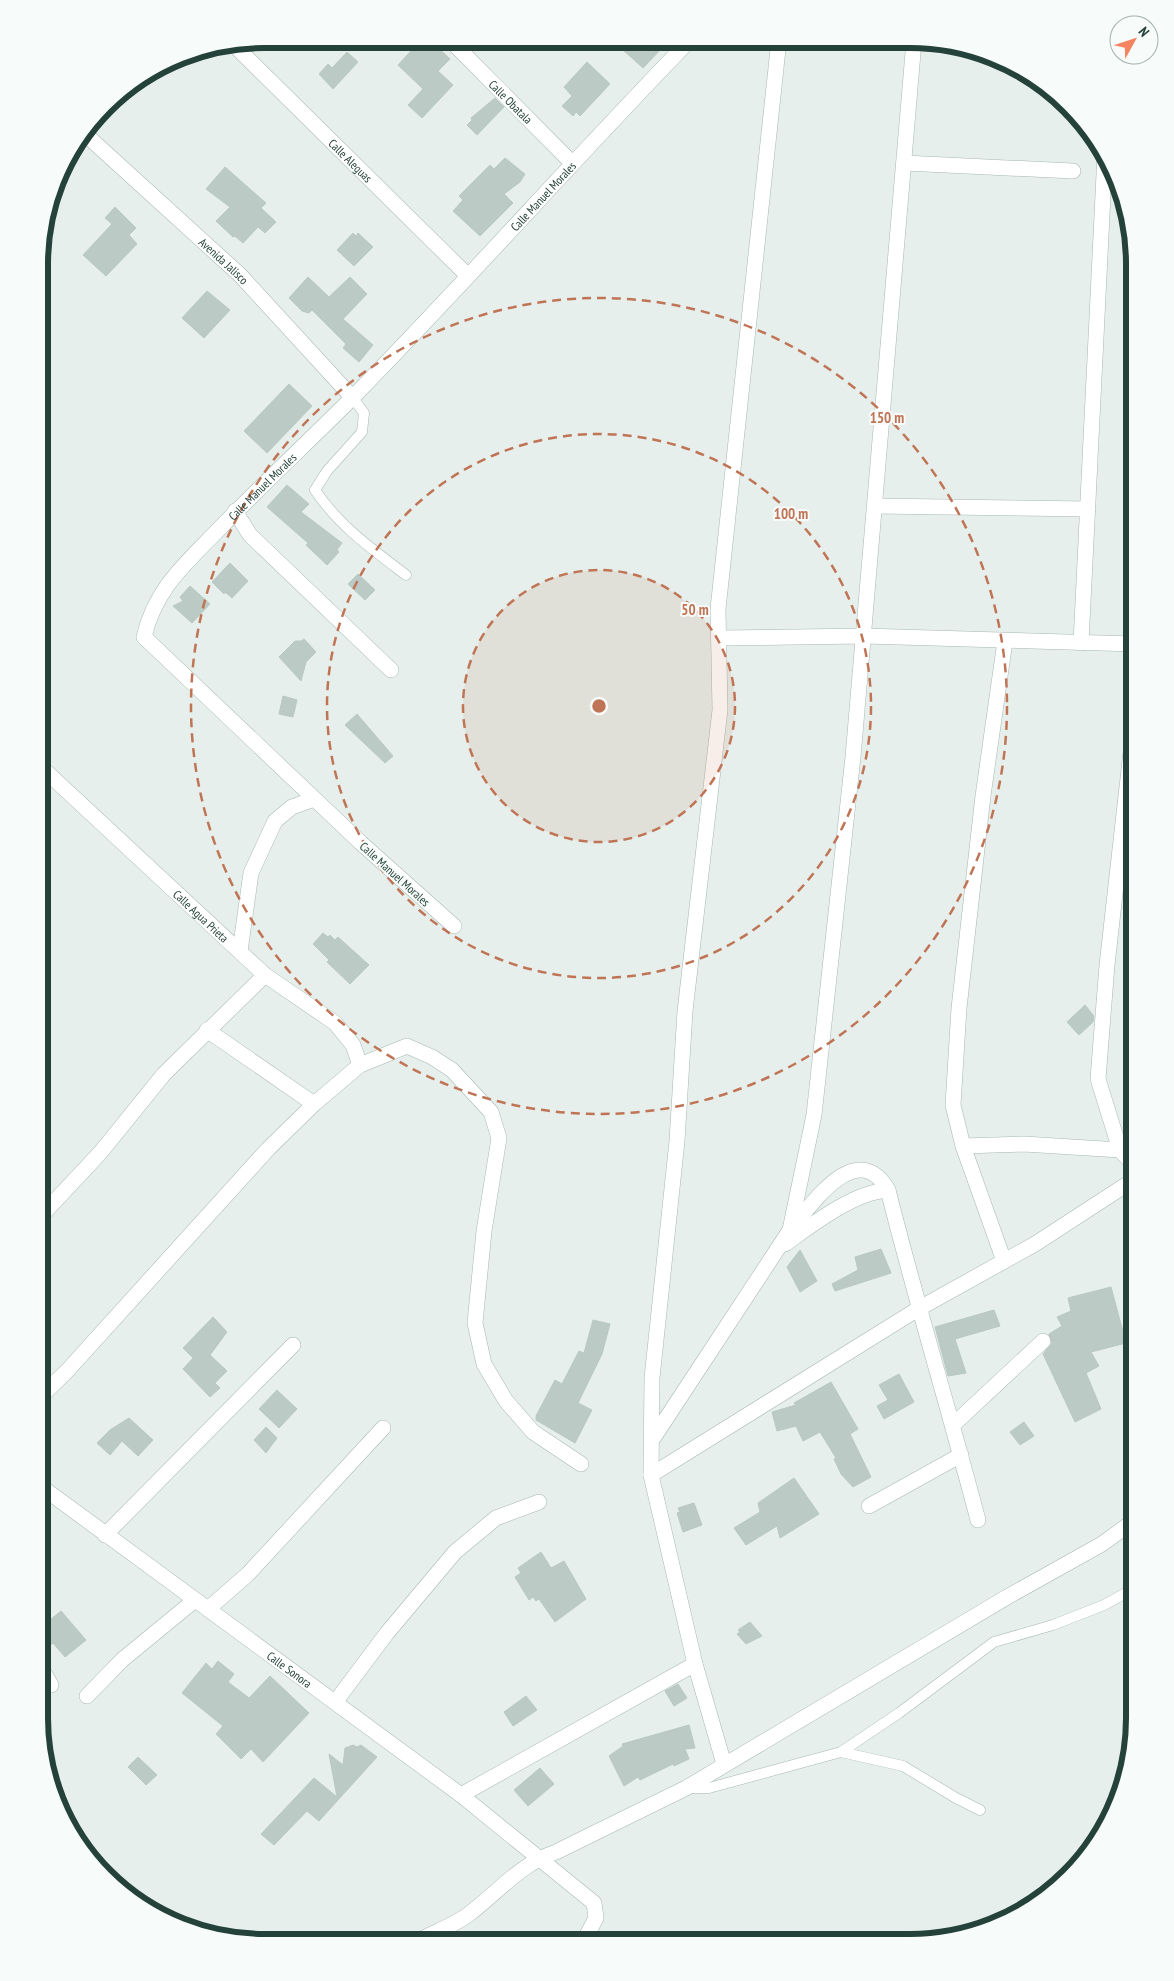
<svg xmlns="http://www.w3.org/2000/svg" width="1174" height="1981" viewBox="0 0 1174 1981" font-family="'PT Sans Narrow',sans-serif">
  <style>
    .building { fill: #bbcac4; stroke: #b8c9c2 }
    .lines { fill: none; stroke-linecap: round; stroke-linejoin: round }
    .service-casing { stroke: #a8b8b2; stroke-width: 11 }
    .minor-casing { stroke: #a8b8b2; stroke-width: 16 }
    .service { stroke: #fff; stroke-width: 10 }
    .minor { stroke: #fff; stroke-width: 15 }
    .ring { fill: none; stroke: #c07456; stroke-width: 2.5; stroke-dasharray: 9 6 }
    .labels { text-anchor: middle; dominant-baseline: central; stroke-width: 4; stroke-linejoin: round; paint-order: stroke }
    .street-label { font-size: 12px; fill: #24423a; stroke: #f7fbf9 }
    .rim { fill: none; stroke: #24423a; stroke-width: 6 }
    .centre { fill: #c07456; stroke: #f7fbf9; stroke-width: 2.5 }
    .ring-label { font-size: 15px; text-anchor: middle; font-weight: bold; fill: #c07456; stroke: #f7fbf9; stroke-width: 4; stroke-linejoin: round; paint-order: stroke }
  </style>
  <rect width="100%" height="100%" fill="#e6efeb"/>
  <path class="building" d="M422,39H429L450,59L438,71L453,85L422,118L408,105L423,89L398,65Z
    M612,40H656L663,47L643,68Z
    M347,52L358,62L333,89L319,74L328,64L332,68Z
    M587,62L610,84L580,116L576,112L573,116L562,106L572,96L564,87Z
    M495,98L504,107L477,135L467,125L472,120L471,118Z
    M505,158L525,174L520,182L504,194L513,203L480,236L453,211L463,200L459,196L490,165L494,169Z
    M225,167L266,203L261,208L276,222L265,233L258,227L243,243L235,236L233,237L216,221L230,207L206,189Z
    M115,207L136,228L129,235L137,244L106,276L83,255L112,224L105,218Z
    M353,233L356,236L358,233L373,247L354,266L337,250Z
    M308,277L329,297L350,277L367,294L343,319L373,345L359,362L343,348L346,344L312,310L309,313L302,311L289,298Z
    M207,291L230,310L204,338L182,318Z
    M289,384L312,406L267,453L244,431Z
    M287,485L309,504L301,512L342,543L337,550L339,552L327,565L306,545L308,543L267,507Z
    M230,563L248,581L232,598L225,592L224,594L212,582Z
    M358,574L375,590L365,600L348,584Z
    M190,586L210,604L192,623L173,606L183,601L180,597Z
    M304,639L316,652L306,662L301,681L279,657L295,641H301Z
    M283,696L297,700L293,717L279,714Z
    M357,714L393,756L385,763L345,725Z
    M323,933L328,937L330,935L335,940L338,937L369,965L350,984L327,962L329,960L313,944Z
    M1085,1005L1094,1016L1093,1022L1079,1035L1067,1022Z
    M881,1249L891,1273L835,1291L832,1284L858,1270L855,1257Z
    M800,1250L817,1281L800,1292L787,1267Z
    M1111,1287L1126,1343L1091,1352L1099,1366L1086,1373L1101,1409L1075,1422L1043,1354L1052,1343L1049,1334L1062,1326L1057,1317L1071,1311L1068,1298Z
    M994,1310L1000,1326L955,1339L966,1373L948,1376L935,1327Z
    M213,1317L227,1332L210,1355L227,1371L215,1383L220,1388L210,1397L183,1369L193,1358L183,1348Z
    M593,1320L610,1324L602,1354L578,1403L592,1410L575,1443L536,1420V1416L555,1380L562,1384L579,1351L584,1353Z
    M899,1374L914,1402L884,1419L877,1406L888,1400L879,1385Z
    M831,1382L858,1429L850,1434L871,1477L853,1487L841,1474L834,1459L836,1458L820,1432L803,1441L796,1426L777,1431L772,1412L796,1405L794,1403Z
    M277,1390L297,1409L279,1428L259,1409Z
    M129,1418L153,1440L138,1456L122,1441L110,1455L97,1443L110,1430Z
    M1024,1422L1034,1436L1020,1445L1010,1432Z
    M266,1427L277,1438L266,1453L254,1440Z
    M794,1478L819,1514L780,1538L777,1526L746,1545L734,1528L760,1512L758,1503Z
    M694,1503L702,1525L683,1532L677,1513L680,1512L678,1508Z
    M541,1552L551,1568L564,1561L586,1599L555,1622L539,1599L536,1601L533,1597L529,1600L515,1577L521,1573L518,1568Z
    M61,1611L86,1640L65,1657L53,1643L39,1654V1629Z
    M750,1622L762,1636L746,1644L737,1634L740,1632L738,1630Z
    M218,1661L234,1674L228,1682L249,1698L270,1676L309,1713L263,1762L251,1749L241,1759L216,1734L223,1726L182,1693L206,1663L212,1669Z
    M678,1684L687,1698L674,1706L665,1691Z
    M526,1696L537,1710L513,1726L504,1712Z
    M689,1725L695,1748L685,1749L689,1759L674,1766L673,1764L640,1780L638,1777L624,1786L609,1756L623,1746L622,1744Z
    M353,1745L357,1747L361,1745L377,1757L319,1821L307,1811L274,1845L261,1834L314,1778L337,1797L329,1754L343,1765L345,1748Z
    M138,1757L157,1775L146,1785L128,1767Z
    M540,1768L554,1784L528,1806L514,1790Z"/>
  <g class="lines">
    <defs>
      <path id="service" d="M352,397L364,413L362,432L327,471L315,490C338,525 373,550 406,575
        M841,1752L899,1713L994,1642L1053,1625L1104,1605L1135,1588
        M687,1788H709L841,1752L903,1766L956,1798L980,1810"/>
      <g id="minor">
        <path id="s1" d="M449,39L572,163"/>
        <path id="s2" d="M234,45L468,276"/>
        <path id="s3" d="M85,134L240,275L352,397"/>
        <path d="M904,163L1073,171"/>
        <path d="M875,506L1088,509"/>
        <path d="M235,511L250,535L391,670"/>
        <path d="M720,638L864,636L1135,644"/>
        <path d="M1081,643L1105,154"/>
        <path id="s4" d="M40,766L265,975L335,1023L353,1045L360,1065"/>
        <path id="s5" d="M454,926L361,843L144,637C156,586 188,562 222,526C265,482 310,440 353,397C468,280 576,157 690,40"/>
        <path d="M240,951L251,873L275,821L292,807L314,799"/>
        <path d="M207,1030L314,1104"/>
        <path d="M963,1146L1024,1144L1120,1150"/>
        <path d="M1135,1166L1120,1150L1098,1079L1107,965L1135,716"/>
        <path d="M39,1218L100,1153L164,1074L265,975"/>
        <path d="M791,1229C813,1203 857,1137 888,1190C916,1301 949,1410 978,1520"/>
        <path d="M785,1244C813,1224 854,1192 888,1190"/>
        <path d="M1004,1261L963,1146L953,1105L959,1008L983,796L1005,641"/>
        <path d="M39,1398L67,1371L268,1149L314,1104L360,1065L407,1046L432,1057L452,1070L491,1112L499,1138L484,1231L475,1323L484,1364L506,1401L533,1432L581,1464"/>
        <path d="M954,1424L1043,1341"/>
        <path d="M654,1437L790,1230L814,1115L853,757L914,41"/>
        <path d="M651,1475L918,1309L1035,1244L1135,1179"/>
        <path id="s6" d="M39,1485L461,1795L594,1903L596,1918L584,1941"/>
        <path d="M869,1506L961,1455"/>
        <path d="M105,1535L293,1345"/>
        <path d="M208,1609L248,1574L383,1428"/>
        <path d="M39,1664L51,1685"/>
        <path d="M87,1696L122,1660L195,1600"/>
        <path d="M336,1701L387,1633L455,1552L496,1518L539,1502"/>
        <path d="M724,1764L695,1664L651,1475L652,1378L677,1141L685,1011L720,710L718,609L779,40"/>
        <path d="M461,1795L695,1664"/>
        <path d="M418,1941C434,1932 455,1925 469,1914C498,1892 520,1864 556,1852L686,1788L1007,1597L1102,1544L1135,1520"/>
      </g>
    </defs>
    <use href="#service" class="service-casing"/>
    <use href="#minor" class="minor-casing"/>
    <use href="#service" class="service"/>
    <use href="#minor" class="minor"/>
  </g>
  <circle cx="599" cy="706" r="136" fill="#c07456" fill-opacity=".12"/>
  <g class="ring">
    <circle cx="599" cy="706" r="136"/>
    <circle cx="599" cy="706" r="272"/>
    <circle cx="599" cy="706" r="408"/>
  </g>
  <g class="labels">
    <g class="street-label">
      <text stroke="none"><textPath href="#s1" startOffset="88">Calle Obatala</textPath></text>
      <text stroke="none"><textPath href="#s2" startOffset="164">Calle Aleguas</textPath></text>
      <text stroke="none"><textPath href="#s5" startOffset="1022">Calle Manuel Morales</textPath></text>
      <text stroke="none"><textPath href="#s3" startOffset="188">Avenida Jalisco</textPath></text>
      <text stroke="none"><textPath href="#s5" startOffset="618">Calle Manuel Morales</textPath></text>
      <text transform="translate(395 874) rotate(42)">Calle Manuel Morales</text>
      <text stroke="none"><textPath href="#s4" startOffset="220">Calle Agua Prieta</textPath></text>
      <text stroke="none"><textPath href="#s6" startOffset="311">Calle Sonora</textPath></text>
    </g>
  </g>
  <path d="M0 0H1174V1981H0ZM264 48H910A216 216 0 0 1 1126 264V1718A216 216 0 0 1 910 1934H264A216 216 0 0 1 48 1718V264A216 216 0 0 1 264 48Z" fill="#f7fbf9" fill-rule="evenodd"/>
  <path class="rim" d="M264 48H910A216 216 0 0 1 1126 264V1718A216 216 0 0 1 910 1934H264A216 216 0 0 1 48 1718V264A216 216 0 0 1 264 48Z"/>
  <circle cx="599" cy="706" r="8" class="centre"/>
  <g class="ring-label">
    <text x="887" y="423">150 m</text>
    <text x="791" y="519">100 m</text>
    <text x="695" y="615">50 m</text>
  </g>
  <g transform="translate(1134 40) rotate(50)"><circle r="24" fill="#f7fbf9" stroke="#a3b1ad"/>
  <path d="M0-4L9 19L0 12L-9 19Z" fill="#f4845f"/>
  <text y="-8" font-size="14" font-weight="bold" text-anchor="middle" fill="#24423a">N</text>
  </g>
</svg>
